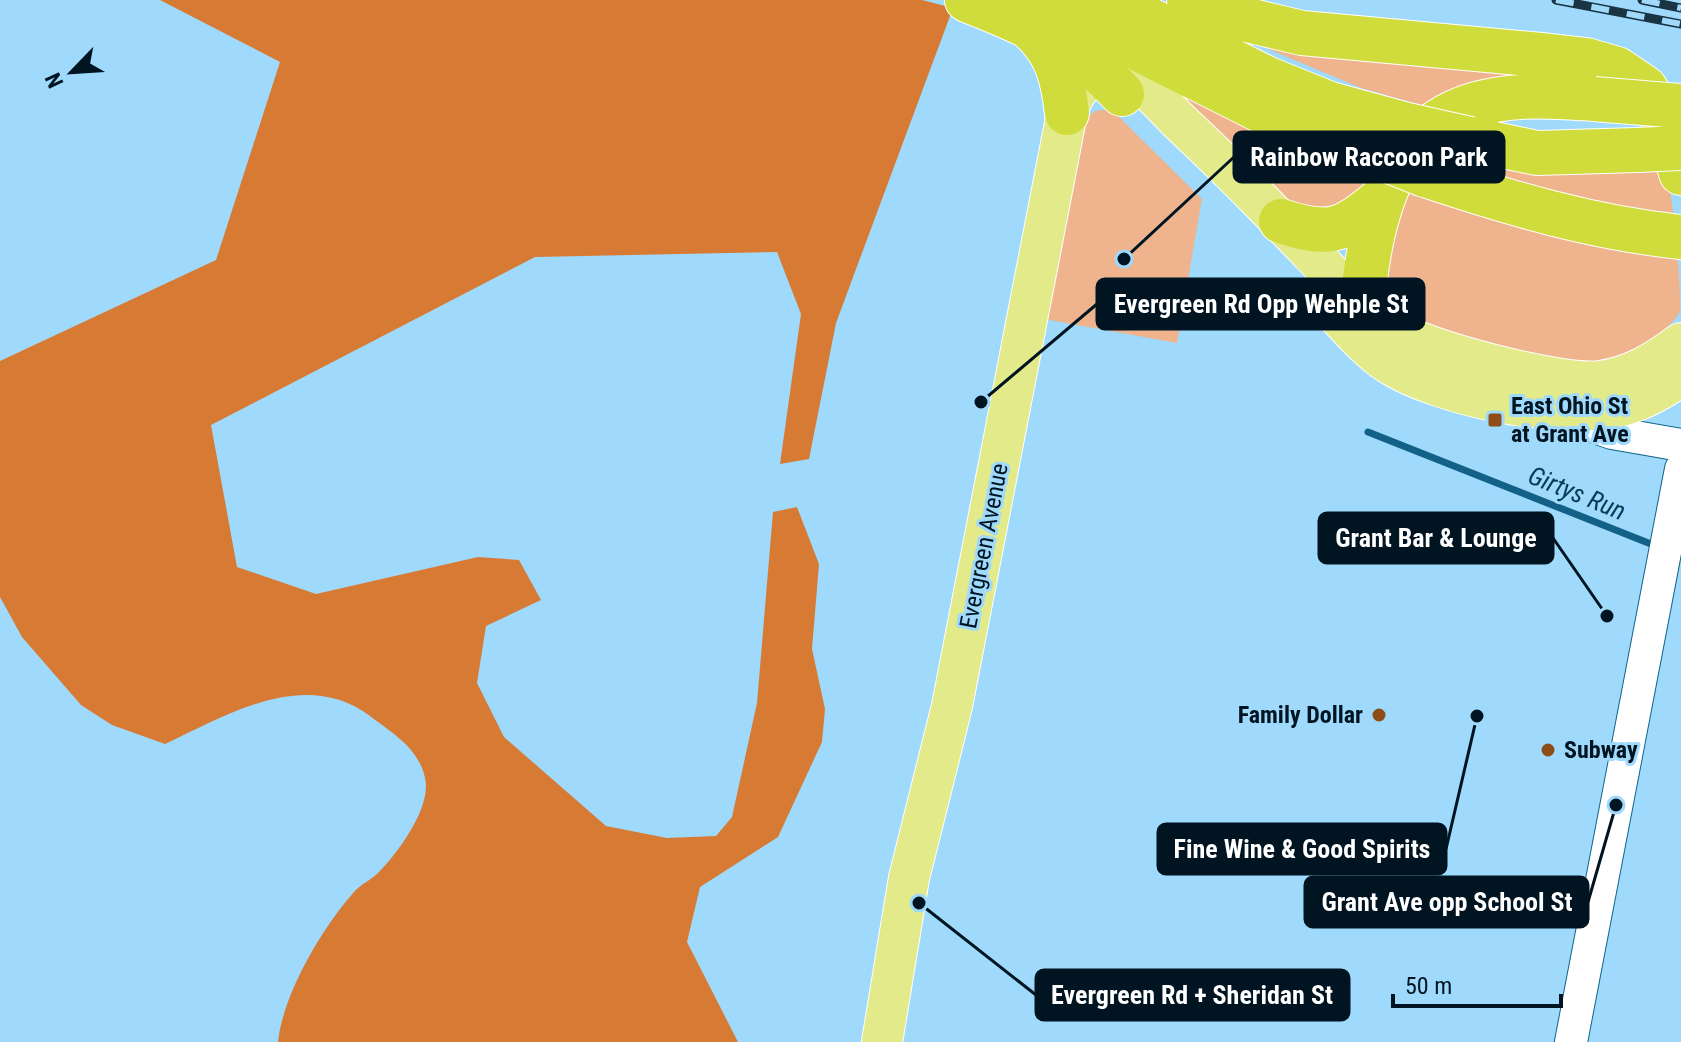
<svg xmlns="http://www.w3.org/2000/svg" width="1681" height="1042" viewBox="0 0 1681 1042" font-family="'Roboto Condensed',sans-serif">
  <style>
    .green { fill: #efb48d }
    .forest { fill: #d77b34 }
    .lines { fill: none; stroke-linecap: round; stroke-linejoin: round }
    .stream { stroke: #136186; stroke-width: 7 }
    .minor-casing { stroke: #0f658a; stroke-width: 34 }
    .major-casing { stroke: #fff; stroke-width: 42 }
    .highway-casing { stroke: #fff; stroke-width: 46 }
    .minor { stroke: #fff; stroke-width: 32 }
    .major { stroke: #e2ea89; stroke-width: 40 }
    .highway { stroke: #cfdc3b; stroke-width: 44 }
    .rail-casing { stroke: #193443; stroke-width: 9 }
    .rail { stroke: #9fd9fb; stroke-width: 6; stroke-dasharray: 18; stroke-linecap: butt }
    .highway-bridge-casing { stroke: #fff; stroke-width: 46; stroke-linecap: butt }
    .highway-bridge { stroke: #cfdc3b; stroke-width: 44 }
    .poi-dot { fill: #8d4c18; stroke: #9fd9fb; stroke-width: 3 }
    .labels { text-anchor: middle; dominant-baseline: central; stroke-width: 6; stroke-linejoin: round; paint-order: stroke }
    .poi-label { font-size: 24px; font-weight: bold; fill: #001521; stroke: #9fd9fb; text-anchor: start }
    .street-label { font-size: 24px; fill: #001521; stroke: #9fd9fb }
    .water-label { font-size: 26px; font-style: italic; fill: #053d56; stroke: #9fd9fb }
    .leader { fill: none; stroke: #001521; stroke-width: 3 }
    .callout-dot { fill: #001521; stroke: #9fd9fb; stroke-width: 3 }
    .callout { fill: #001521; stroke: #001521; stroke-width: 3 }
    .callout-label { font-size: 26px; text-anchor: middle; font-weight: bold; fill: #fff }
  </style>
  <rect width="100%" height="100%" fill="#9fd9fb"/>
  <path class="green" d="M1094,34L1380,178L1372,191L1305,217Z
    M1240,37L1572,74L1442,111L1361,88Z
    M1111,109L1202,199L1177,343L1044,319L1085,120L1095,111Z
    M1483,160L1666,170C1674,201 1681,282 1680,311C1673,328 1647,341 1633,350L1635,359L1581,368L1406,323L1373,293L1386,285L1403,186L1500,181Z"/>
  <path class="forest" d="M160,0H922L953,8L836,323L809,459L780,464L801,314L777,252L535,257L211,425L237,567L316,594L478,557L519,560L541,600L486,626L477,683L504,737L606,826L667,838L716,836L732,817L757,703L773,512L797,507L819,564L812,649L825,709L822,742L778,837L700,887L687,942L738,1042H278C283,994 322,928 354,892C361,884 371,880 378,873C398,853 432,807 425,778C419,748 392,733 370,716C305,667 227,715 165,744L112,725L81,705L22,637L0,597V361L216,260L280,62Z"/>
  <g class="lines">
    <path class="stream" d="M1368,432L1656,546"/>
    <defs>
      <path id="minor" d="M1559,415L1612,433L1681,445
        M1571,1042L1681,469"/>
      <path id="major" d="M1338,316C1353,332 1369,350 1388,363C1439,396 1561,421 1621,406C1644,400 1662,389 1681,376
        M882,1042L909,878L952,706L1067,113C1073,90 1094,63 1123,74C1146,83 1165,108 1183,125C1227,166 1269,209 1311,253C1336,278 1360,309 1390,328C1423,350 1561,386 1600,381C1631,377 1656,362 1681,343"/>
      <path id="highway" d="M967,0C1028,24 1077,45 1122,94
        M1033,0L1073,16L1278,119L1372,154
        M1110,0L1268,79L1330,104L1407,125
        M1189,0L1227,15L1302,33L1541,55L1586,60L1617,69L1645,88L1667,124L1681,173
        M1030,28C1057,51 1063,79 1067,113
        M1470,139L1537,153L1637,150
        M1425,175C1509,203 1593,228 1681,237
        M1281,221C1327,236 1342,233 1379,201
        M1362,305C1371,217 1390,117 1495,100C1528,94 1561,97 1594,99"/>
    </defs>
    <use href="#minor" class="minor-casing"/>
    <use href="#major" class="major-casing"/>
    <use href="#highway" class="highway-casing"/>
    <use href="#minor" class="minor"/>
    <use href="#major" class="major"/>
    <use href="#highway" class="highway"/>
    <defs>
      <path id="rail" d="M1556,0L1681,24
        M1642,0L1681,8"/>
    </defs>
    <use href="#rail" class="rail-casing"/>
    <use href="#rail" class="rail"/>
    <defs>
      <path id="highway-bridge" d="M1594,99L1681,106
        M1407,125L1470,139
        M1637,150L1681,148
        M1372,154L1425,175"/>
    </defs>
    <use href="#highway-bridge" class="highway-bridge-casing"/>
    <use href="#highway-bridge" class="highway-bridge"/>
  </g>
  <g class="poi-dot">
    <rect x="1487" y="412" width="16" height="16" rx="4"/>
    <circle cx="1379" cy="715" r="8"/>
    <circle cx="1548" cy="750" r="8"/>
  </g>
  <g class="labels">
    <g class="poi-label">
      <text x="1511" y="406">East Ohio St<tspan x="1511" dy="28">at Grant Ave</tspan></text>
      <text x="1363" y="715" text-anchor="end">Family Dollar</text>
      <text x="1564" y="750">Subway</text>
    </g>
    <g class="street-label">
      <text transform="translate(984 546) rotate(-79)">Evergreen Avenue</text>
    </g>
    <g class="water-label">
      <text transform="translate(1577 493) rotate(22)">Girtys Run</text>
    </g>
  </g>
  <path class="leader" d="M1124 259L1234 157M981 402L1097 304M1607 616L1553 538M1477 716L1446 849M1616 805L1588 902M919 903L1036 995"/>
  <g class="callout-dot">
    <circle cx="1124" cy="259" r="8"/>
    <circle cx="981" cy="402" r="8"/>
    <circle cx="1607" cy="616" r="8"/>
    <circle cx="1477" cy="716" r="8"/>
    <circle cx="1616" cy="805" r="8"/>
    <circle cx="919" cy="903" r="8"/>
  </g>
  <g class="callout">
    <rect x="1234" y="132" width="270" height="50" rx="8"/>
    <rect x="1097" y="279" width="327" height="50" rx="8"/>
    <rect x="1319" y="513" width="234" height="50" rx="8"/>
    <rect x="1158" y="824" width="288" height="50" rx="8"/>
    <rect x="1305" y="877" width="283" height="50" rx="8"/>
    <rect x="1036" y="970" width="313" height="50" rx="8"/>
  </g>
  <g class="callout-label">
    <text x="1369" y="166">Rainbow Raccoon Park</text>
    <text x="1261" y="313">Evergreen Rd Opp Wehple St</text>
    <text x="1436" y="547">Grant Bar &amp; Lounge</text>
    <text x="1302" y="858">Fine Wine &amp; Good Spirits</text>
    <text x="1447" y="911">Grant Ave opp School St</text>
    <text x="1192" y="1004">Evergreen Rd + Sheridan St</text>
  </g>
  <g transform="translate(72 72) rotate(245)" stroke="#9fd9fb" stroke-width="6" paint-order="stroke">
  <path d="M0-6L14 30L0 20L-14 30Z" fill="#001521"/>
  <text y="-12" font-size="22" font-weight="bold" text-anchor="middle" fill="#001521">N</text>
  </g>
  <path d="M1393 994v12h168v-12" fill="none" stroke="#001521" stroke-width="4"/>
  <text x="1405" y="994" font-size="24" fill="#001521" stroke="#9fd9fb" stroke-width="6" paint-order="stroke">50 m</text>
</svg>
